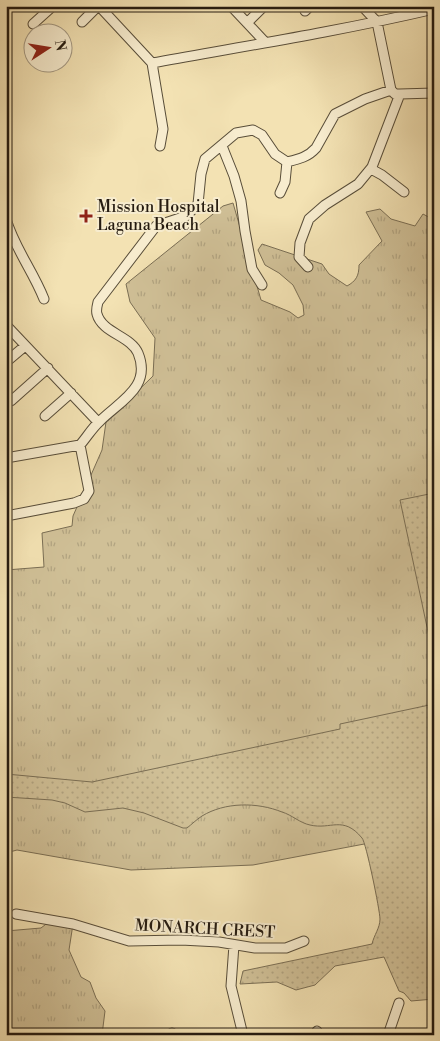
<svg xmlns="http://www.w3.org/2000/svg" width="440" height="1041" viewBox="0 0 440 1041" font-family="'Libre Bodoni',serif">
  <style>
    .grass { fill: url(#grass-tufts); stroke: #7a6e54 }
    .park { fill: url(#park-dots); stroke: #7a6e54 }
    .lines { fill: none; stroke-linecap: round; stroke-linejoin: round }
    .minor-casing { stroke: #584d39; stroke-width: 11 }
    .minor { stroke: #f7ecce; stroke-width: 9 }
    .poi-dot { fill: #8f2418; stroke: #f7ecce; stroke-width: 2 }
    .labels { text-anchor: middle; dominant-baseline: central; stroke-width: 4; stroke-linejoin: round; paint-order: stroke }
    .poi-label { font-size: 16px; fill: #251b10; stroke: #f7ecce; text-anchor: start }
    .street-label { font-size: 16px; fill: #251b10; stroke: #f7ecce }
  </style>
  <defs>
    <pattern id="grass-tufts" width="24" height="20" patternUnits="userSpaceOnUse" patternTransform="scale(1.25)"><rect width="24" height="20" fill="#d0c097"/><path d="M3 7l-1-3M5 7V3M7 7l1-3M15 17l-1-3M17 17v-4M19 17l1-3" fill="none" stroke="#b2a481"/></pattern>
    <pattern id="park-dots" width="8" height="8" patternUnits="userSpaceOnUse" patternTransform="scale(1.25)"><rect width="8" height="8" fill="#d0c097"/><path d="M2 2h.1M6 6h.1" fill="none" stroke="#b2a481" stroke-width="1.8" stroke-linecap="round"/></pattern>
  </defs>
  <rect width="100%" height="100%" fill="#f3e2b3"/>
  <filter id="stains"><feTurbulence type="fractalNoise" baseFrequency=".004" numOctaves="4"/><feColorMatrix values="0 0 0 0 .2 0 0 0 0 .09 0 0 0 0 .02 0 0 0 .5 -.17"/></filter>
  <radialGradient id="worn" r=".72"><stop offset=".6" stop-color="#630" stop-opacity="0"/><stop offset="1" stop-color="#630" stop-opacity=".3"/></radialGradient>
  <path class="grass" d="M233,203L261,300L290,312L298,318L304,315L303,305L293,285L279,273L265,265L258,250L262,244L322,264L329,274L347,286C356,281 359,276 359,265L382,241L366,212L380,209L391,219L415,226L423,214L434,220V846L412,835L253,865L131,870L17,850L6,853V570L44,567L42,533L72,526L73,516L102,450L106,422L153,376L155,338L130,302L126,284L223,206Z
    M50,921L73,924L69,950L81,977L90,982L96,998L105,1011L102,1035H6V931L41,928Z"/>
  <path class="park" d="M434,493V660L400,500Z
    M434,704V999L411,1001L404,993L399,991L384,957L335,966L315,985L296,990L277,982L240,984L243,971L372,944C374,935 380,928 380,919C380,911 366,842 362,838C343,815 331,830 310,825C300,823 292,815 282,812C257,802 225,802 202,816C196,820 192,824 187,828H183L144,813L123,808L85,812L65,803L52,800L6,797V774L92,782L340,729V724Z"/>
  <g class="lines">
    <defs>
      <path id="minor" d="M99,6L152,63L163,129L160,146
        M231,6L265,42
        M362,6L377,22L391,90
        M305,11L310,6
        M82,22L98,6
        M247,23L264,6
        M33,24L53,6
        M152,63C246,46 340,31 434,9
        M222,146L234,176L241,201L245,231L252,269L262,285
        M371,169L382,175L404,192
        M280,193L285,182L287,162
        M6,219C14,247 33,271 44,299
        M308,267L299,257L300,243L309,219L325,205L358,184L372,167L400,94
        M6,325L98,422
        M6,362L25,346
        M11,401L48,368
        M45,416L71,393
        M6,458L80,445C87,437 92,428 100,421C120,401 152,387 138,353C131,336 102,333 97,314C96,311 97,306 98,302L156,226L186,216L198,204L201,174L205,159L236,133L253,130L262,135L275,154L287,162C299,159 308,157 316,148L335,114L365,99L391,90L395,94H400L434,93
        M6,516L74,503L84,499L89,491L80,445
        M16,914L73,924L129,941L181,940L219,942L255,948H286L304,941
        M234,945L231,986L243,1035
        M172,1033V1035
        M316,1035L317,1031
        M388,1035L399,1003"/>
    </defs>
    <use href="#minor" class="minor-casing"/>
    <use href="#minor" class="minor"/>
  </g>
  <path class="poi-dot" d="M83.5 208.5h5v5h5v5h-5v5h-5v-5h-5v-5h5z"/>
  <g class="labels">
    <g class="poi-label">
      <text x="97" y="207">Mission Hospital<tspan x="97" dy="18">Laguna Beach</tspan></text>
    </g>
    <g class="street-label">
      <text transform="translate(205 929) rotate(3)">MONARCH CREST</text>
    </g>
  </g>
  <rect width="440" height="1041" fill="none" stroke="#f3e2b3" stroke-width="25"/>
  <rect x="8" y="8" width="425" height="1026" fill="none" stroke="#251b10" stroke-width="2.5"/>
  <rect x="12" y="12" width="415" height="1016" fill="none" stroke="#251b10"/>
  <g transform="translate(48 48) rotate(78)"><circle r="24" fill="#f7ecce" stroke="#a39882"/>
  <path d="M0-4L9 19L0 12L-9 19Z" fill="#8f2418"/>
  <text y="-8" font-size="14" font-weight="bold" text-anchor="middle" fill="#251b10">N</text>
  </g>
  <rect width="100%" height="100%" filter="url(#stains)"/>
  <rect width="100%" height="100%" fill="url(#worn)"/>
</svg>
